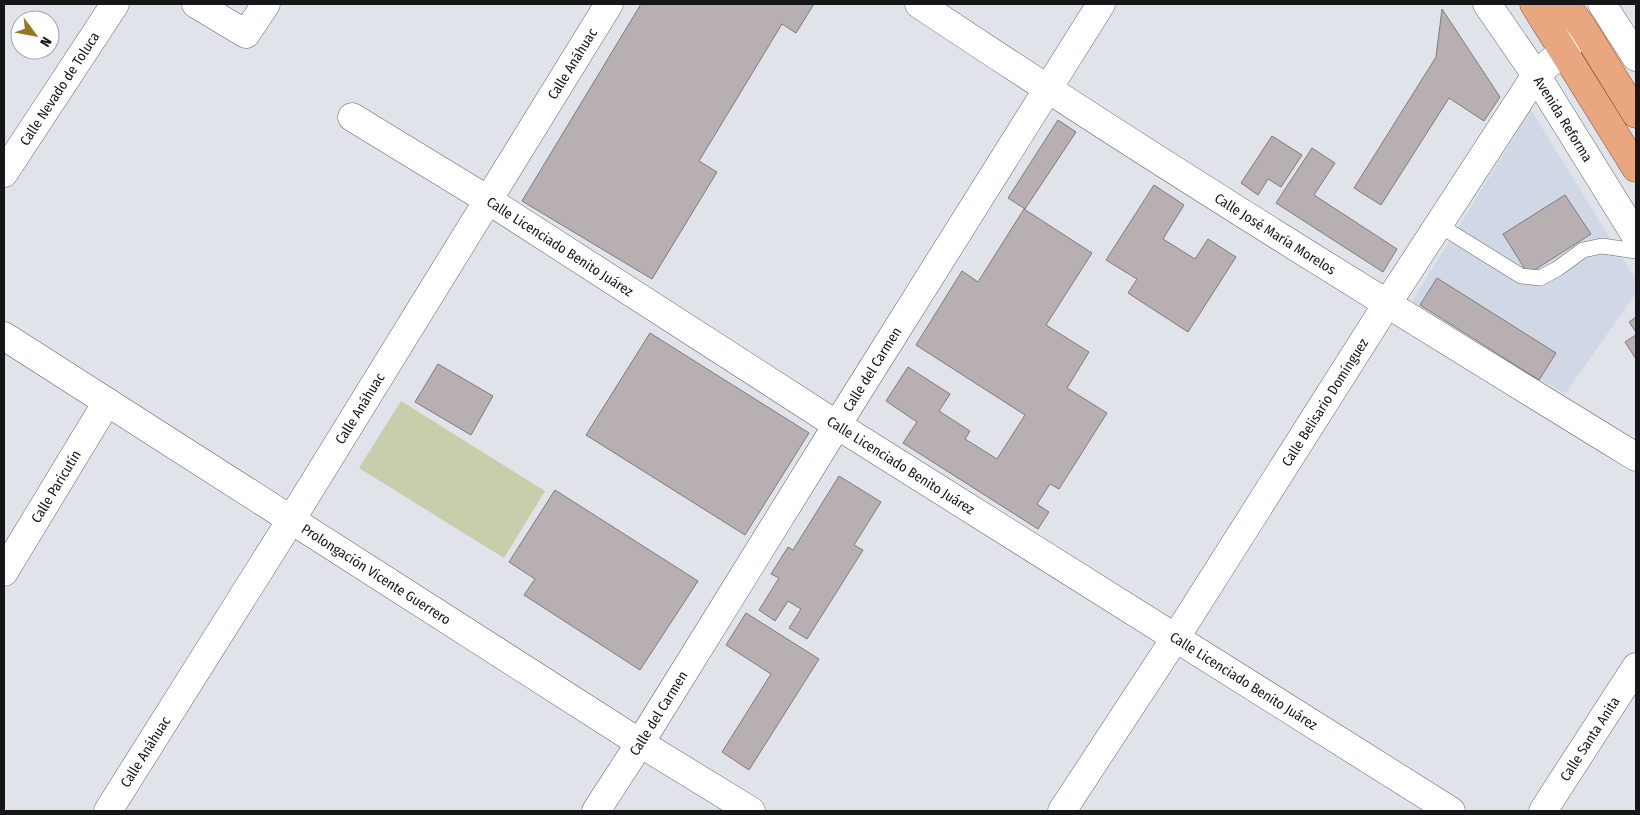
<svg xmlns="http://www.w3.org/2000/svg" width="1640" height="815" viewBox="0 0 1640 815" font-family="'Fira Sans Condensed',sans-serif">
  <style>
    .built { fill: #d0d7e5 }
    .green { fill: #c8cdab }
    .building { fill: #b8afb2; stroke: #81797c }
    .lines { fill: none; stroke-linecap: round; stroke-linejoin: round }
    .service-casing { stroke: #64676d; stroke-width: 16 }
    .minor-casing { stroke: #64676d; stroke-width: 29 }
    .tertiary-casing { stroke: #64676d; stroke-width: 29 }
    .primary-casing { stroke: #944f24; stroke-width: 29 }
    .service { stroke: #fff; stroke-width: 15 }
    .minor { stroke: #fff; stroke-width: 28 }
    .tertiary { stroke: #fff; stroke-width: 28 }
    .primary { stroke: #e8a77f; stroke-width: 28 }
    .labels { text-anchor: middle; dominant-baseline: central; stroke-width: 4.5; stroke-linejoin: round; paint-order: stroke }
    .street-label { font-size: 14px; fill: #151618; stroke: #fff }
  </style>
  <rect width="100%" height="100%" fill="#e0e3ea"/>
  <path class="built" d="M1531,110L1636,280V293L1565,394L1412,301Z"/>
  <path class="green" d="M401,401L545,491L504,558L359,468Z"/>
  <path class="building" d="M641,4H814L796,33L782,24L699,161L717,172L652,279L522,201Z
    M1442,9L1500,97L1484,121L1449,98L1381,205L1354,188L1436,57Z
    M1058,120L1076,132L1025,209L1008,198Z
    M1272,136L1302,155L1281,187L1268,179L1258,195L1241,183Z
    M1312,148L1335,163L1314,195L1397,249L1383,272L1276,203Z
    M1154,185L1184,205L1163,239L1195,259L1208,239L1236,257L1188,332L1128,293L1137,279L1106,260Z
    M1565,195L1591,234L1528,274L1503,234Z
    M1024,209L1092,253L1046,325L1089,352L1067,388L1107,413L1059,489L1050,484L1037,504L1049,512L1038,529L903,443L917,422L886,401L908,367L950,394L939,411L970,431L965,439L997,459L1025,415L916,345L962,271L978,282Z
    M1437,278L1556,353L1539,380L1420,305Z
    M1636,317V332L1629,322Z
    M650,333L809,433L745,535L586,435Z
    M1636,335V359L1625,342Z
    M438,364L493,396L471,435L415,402Z
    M839,476L881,502L854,545L863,550L807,639L789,628L801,609L788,601L775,621L759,610L779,578L771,574L788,547L793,550Z
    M555,490L698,581L640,670L524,595L535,579L509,562Z
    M746,613L819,659L749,770L722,752L771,674L726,645Z"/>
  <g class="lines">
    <defs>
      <path id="service" d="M1439,225L1521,276L1540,278L1557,269L1583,250L1602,246L1636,251"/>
      <g id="minor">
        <path d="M196,4L246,34L266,4"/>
        <path id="s1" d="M919,4C1154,161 1395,309 1636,457"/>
        <path id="s2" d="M352,117L488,200L837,425L1451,811"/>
        <path id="s3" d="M4,173L115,4"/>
        <path id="s4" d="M4,572L107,402"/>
        <path id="s5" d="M108,811L291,520"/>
        <path id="s6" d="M596,811L640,743L837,425L1101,4"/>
        <path id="s7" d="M1062,811L1176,637L1387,304L1536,75L1564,50L1578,34"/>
        <path id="s8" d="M1543,811L1636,667"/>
      </g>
      <g id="tertiary">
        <path id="s9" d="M1487,4L1536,75L1636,236"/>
        <path d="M1602,4L1636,57"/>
        <path id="s10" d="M4,336L640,743L751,811"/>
        <path id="s11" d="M291,520L609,4"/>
      </g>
      <path id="primary" d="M1534,4L1636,168
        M1565,4L1583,28L1636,114"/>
    </defs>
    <use href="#service" class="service-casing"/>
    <use href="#minor" class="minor-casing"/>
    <use href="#tertiary" class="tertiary-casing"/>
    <use href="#primary" class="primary-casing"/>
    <use href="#service" class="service"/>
    <use href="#minor" class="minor"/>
    <use href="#tertiary" class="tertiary"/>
    <use href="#primary" class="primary"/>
  </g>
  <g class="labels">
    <g class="street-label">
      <text stroke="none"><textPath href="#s11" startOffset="536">Calle Anáhuac</textPath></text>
      <text stroke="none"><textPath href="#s3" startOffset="101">Calle Nevado de Toluca</textPath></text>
      <text stroke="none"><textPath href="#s9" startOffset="138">Avenida Reforma</textPath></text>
      <text stroke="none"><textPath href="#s1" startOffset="424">Calle José María Morelos</textPath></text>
      <text stroke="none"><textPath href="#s2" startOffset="245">Calle Licenciado Benito Juárez</textPath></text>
      <text stroke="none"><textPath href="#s6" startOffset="521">Calle del Carmen</textPath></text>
      <text stroke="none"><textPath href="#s7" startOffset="486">Calle Belisario Domínguez</textPath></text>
      <text stroke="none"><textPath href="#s11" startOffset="131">Calle Anáhuac</textPath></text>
      <text stroke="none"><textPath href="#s2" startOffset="650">Calle Licenciado Benito Juárez</textPath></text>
      <text stroke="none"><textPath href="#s4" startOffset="100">Calle Paricutín</textPath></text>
      <text stroke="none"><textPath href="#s10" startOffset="442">Prolongación Vicente Guerrero</textPath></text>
      <text stroke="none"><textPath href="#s2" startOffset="1055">Calle Licenciado Benito Juárez</textPath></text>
      <text stroke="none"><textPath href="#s6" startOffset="116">Calle del Carmen</textPath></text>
      <text stroke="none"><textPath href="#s8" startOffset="86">Calle Santa Anita</textPath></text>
      <text stroke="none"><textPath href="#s5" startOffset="70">Calle Anáhuac</textPath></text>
    </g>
  </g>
  <rect width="1640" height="815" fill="none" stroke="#151618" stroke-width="10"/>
  <g transform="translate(35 35) rotate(122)"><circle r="24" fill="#ffffff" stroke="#a1a2a3"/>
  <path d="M0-4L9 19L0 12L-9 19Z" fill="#94771e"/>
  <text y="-8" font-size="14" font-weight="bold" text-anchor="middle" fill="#151618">N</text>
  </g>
</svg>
